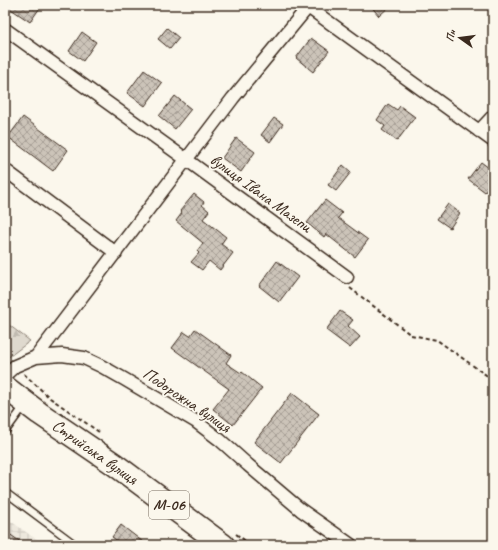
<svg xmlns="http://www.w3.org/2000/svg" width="498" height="550" viewBox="0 0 498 550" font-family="Caveat,sans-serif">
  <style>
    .industrial { fill: url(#industrial-grid) }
    .forest { fill: url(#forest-firs); stroke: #8d8276 }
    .building { fill: url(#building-cross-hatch); stroke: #3b2a1e }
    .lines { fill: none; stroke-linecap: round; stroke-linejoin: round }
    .lane-casing { stroke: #3b2a1e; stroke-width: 9 }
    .street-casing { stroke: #3b2a1e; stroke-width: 15 }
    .highway-casing { stroke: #3b2a1e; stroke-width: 25 }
    .path { stroke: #3b2a1e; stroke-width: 2; stroke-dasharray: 4 3; stroke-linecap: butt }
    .lane { stroke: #fbf7ec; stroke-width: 6 }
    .street { stroke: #fbf7ec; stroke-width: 12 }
    .highway { stroke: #fbf7ec; stroke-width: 22 }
    .labels { text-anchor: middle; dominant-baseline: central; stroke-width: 4; stroke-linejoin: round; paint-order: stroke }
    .shield { fill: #fbf7ec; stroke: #75685c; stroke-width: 1 }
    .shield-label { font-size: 16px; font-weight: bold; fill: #3b2a1e }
    .street-label { font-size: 17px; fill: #3b2a1e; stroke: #fbf7ec }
  </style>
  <defs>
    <pattern id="industrial-grid" width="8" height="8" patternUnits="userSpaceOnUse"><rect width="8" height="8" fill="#ede8dd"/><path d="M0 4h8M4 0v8" fill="none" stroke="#ccc7bd"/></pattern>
    <pattern id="forest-firs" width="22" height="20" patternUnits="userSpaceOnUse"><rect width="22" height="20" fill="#dfd9ce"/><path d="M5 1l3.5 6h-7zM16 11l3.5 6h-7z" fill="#c0bab0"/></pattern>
    <pattern id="building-cross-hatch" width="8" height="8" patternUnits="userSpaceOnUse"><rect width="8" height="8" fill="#ccc4b9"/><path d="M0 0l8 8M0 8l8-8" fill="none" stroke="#a79f96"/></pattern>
  </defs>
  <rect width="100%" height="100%" fill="#fbf7ec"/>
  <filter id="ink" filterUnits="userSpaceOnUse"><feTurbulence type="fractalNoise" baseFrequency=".025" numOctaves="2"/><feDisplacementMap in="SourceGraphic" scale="8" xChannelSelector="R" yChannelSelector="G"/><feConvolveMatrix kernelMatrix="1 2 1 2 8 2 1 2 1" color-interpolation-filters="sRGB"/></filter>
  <g filter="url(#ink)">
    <path class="industrial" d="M5,517L44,545H5Z"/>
    <path class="forest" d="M5,322L30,341L6,359L5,358Z"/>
    <path class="building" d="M5,5H42L30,22Z
      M370,5H391L379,16Z
      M167,28L179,38L170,49L158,39Z
      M82,32L96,42L83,61L69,51Z
      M311,38L329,51L313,72L296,58Z
      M144,70L162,83L145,106L127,93Z
      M175,96L191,109L175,129L159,116Z
      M388,104L397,110L400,106L415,117L397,141L382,130L385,126L377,120Z
      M23,117L68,150L53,171L8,137Z
      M274,118L283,124L270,142L261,135Z
      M236,138L255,152L241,172L222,158Z
      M481,162L493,171V181L485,192L468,179Z
      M343,165L351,172L336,191L328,185Z
      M194,194L204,202L202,205L209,211L203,219L226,237L221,244L233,253L220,270L209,261L202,270L191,262L199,253L197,251L203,243L176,221L182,213L180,211Z
      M325,200L342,213L338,218L368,240L355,257L326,234L324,237L307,223Z
      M448,204L460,213L450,228L437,219Z
      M277,261L298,277L279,302L259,286Z
      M340,311L353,320L348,326L360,337L350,348L326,330Z
      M195,329L231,355L226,363L241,373L242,372L262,388L233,425L213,409L229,389L172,348L184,332L190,336Z
      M292,393L319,414L281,463L254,442Z
      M121,525L147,545H123L112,537Z
      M5,531L25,545H5Z"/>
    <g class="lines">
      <defs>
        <path id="lane" d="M5,432L24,406
          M5,492L76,545"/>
        <path id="street" d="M308,5V7L493,141
          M5,29L187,160L347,277
          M479,131L493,116
          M5,170L116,253
          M36,357L233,98L308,7
          M5,375L15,366L36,357L62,355L84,358L101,366L124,379L195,421L220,440L248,465L301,510L351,545"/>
        <path id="highway" d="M5,387L39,413L114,464L223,545"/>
      </defs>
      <use href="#lane" class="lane-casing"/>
      <use href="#street" class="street-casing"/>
      <use href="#highway" class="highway-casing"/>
      <path class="path" d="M350,288L411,335L437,340L493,380
        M24,374L50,398L99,432
        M236,534L251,545"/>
      <use href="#lane" class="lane"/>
      <use href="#street" class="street"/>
      <use href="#highway" class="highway"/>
    </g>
  </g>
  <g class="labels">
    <rect class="shield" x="149" y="491" width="40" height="28" rx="3"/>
    <g class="shield-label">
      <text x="169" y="505">М-06</text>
    </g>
    <g class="street-label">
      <text transform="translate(261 193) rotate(36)">вулиця Івана Мазепи</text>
      <text transform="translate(187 400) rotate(34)">Подорожна вулиця</text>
      <text transform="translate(95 452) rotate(35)">Стрийська вулиця</text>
    </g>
  </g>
  <rect width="498" height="550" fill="none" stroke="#fbf7ec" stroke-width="20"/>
  <rect x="10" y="10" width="478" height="530" fill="none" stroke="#3b2a1e" stroke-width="1.5" filter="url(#ink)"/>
  <g transform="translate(460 38) rotate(284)" stroke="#fbf7ec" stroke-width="3" paint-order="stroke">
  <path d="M0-3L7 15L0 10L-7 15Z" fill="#3b2a1e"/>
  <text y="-6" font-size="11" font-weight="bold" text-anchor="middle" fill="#3b2a1e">Пн</text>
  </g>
</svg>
